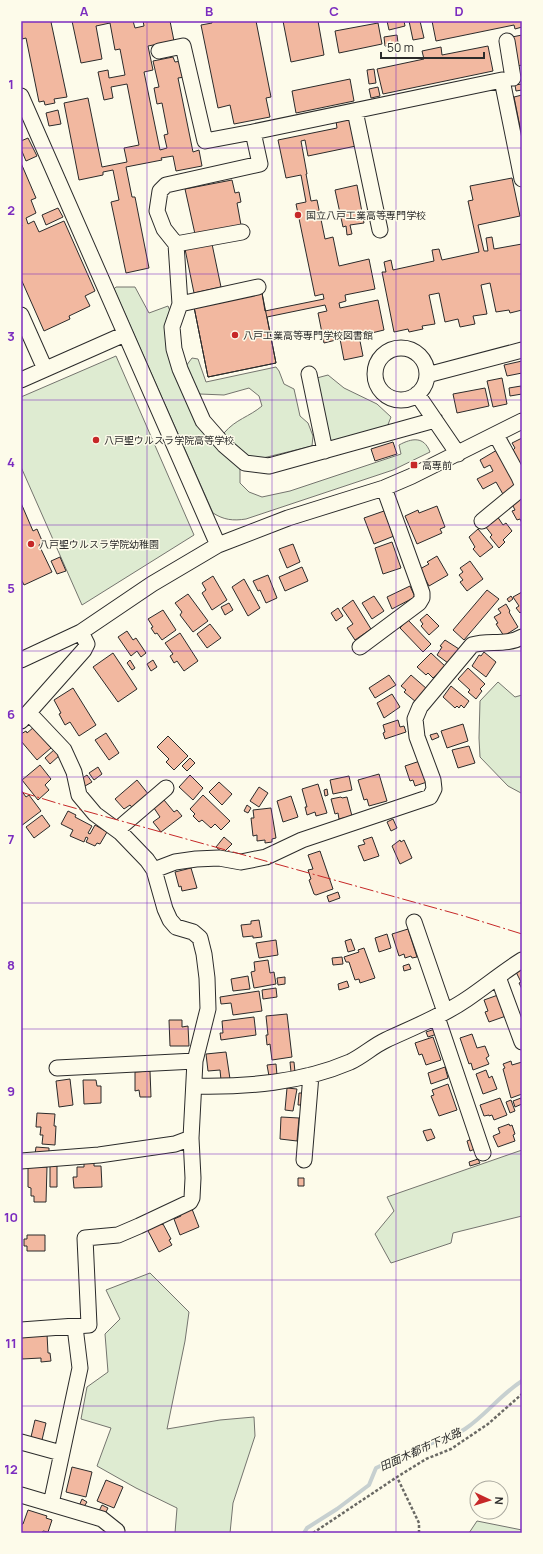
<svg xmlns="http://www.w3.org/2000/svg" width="543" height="1554" viewBox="0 0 543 1554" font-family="Manrope,'Noto Sans JP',sans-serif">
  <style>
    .green { fill: #deebd1; stroke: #74746e }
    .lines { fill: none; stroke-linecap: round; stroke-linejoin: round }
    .stream { stroke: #c7d0d0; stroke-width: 4 }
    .building { fill: #f2b8a0; stroke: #2b2b2b }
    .minor-casing { stroke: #2b2b2b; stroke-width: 17 }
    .path { stroke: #6a6964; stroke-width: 2.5; stroke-dasharray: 3 2; stroke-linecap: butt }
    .minor { stroke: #fdfbea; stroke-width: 15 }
    .power { stroke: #c62828; stroke-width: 1; stroke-dasharray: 14 3 2 3; stroke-linecap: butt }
    .grid { fill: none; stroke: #7b2cbf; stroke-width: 1; stroke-opacity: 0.55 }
    .poi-dot { fill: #c62828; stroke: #fdfbea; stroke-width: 1.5 }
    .labels { text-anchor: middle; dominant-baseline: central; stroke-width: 3; stroke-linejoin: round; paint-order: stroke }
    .poi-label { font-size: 10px; fill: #2b2b2b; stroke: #fdfbea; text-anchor: start }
    .water-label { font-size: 11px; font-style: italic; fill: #2b2b2b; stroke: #fdfbea }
    .neatline { fill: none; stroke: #7b2cbf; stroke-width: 1.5 }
    .grid-label { font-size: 13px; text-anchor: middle; font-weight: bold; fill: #7b2cbf }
  </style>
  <rect width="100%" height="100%" fill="#fdfbea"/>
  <path class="green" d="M116,287H135L149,313L168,306L170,311L167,318L166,329L176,369L240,468V483L249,492L262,497L290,491L401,454L399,445C412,438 424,436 430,452L393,470L246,519C233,521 224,520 213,513L114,289Z
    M116,356L194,535L82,605L21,467V397Z
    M192,358L198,359L206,382L276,367L279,371L284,384L294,389L300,416L308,423L313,436L312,446L263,458L248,460L234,447L224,433C236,419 249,417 262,406L259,396L249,388L224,395L200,394L191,384L186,366Z
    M328,375L344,388L377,404L391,417L387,427L335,442L328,440L313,379Z
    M498,682L515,697L522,695V792L521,793L508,786L480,757L479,738L480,701Z
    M522,1150V1216L453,1233L451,1243L391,1263L375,1234L394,1211L387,1197Z
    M150,1273L189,1312L185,1341L167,1429L220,1420L254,1417L255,1436L233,1503L230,1533H175L177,1508L136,1488L97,1466L111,1428L81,1419L87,1387L108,1372L105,1334L120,1319L106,1290Z
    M477,1521L522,1530V1533H469Z"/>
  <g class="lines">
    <path class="stream" d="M304,1533L307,1528L337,1509L369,1485L376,1468C395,1459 415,1450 435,1442C445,1438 456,1435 465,1429C486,1415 501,1394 522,1381"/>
  </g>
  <path class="building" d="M21,21H55L51,22L67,97L54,99L55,103L45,105L44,101L39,102L26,38L22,39Z
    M72,21H133L135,28L144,26L143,21H170L174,41L148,46L153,70L144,72L160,150L167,148L164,135L168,134L162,103L157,104L154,88L159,87L153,61L173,57L175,62L181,61L185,77L178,78L193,152L199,150L202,166L176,171L173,156L161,158L162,160L126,167L132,197H135L149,268L126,273L111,202L119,200L113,170L103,172V175L79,180L64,103L88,98L102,167L127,162L124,148L139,145L127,84L111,87L113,98L104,100L98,72L108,70L109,78L125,75L120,49L115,50L110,23L96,26L102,59L81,63Z
    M212,21H256L271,97L266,98L270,117L234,124L230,105L218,108L201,25L212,23Z
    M283,21H318L324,55L291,62Z
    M387,21H404L405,26L389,30Z
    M409,21H420L424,38L413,40Z
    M432,21H522V27L515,29L514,25L436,41Z
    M378,23L382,44L339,53L335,31Z
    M397,35L398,43L385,46L384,37Z
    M522,35V65L518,66L512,37Z
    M488,46L493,71L383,94L377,69L424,59L422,51L441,47L442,55Z
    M374,69L376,83L369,84L367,70Z
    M350,79L354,101L296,113L292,91Z
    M522,84V90L516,91L515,85Z
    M378,87L380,96L371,98L369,89Z
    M522,95V137L514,97Z
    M58,110L61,124L49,126L46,113Z
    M350,118L356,146L308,156L305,140L301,141L307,174H306L311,201L317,200L325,239L333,237L339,266L369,259L375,289L345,295L346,301L339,303L340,308L378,300L384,330L359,336L363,356L344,360L340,339L324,343L318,313L327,311L325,305L267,317L276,363L208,377L194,307L262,293L265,311L324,299L323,294L315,296L296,204L306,202L301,175L286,178L278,140L337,128L336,121Z
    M28,138L37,156L26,161L21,149V141Z
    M21,163L36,198L31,200L36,213L26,218L28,224L34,221L39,232L64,221L95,291L85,296L90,306L69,316L70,319L44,331L21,279V227L22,226L21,224Z
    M512,178L520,216L478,225L484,251H488L486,238L492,237L494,249L522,244V310L510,313L509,310L496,312L490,283L481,285L487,314L473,316L475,324L460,327L458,319L445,322L439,293L429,295L435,324L422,326L423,329L409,332L408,329L394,332L382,272H386L384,262L391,260L393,270L434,261L432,250L439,249L442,260L479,252L468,201L473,200L470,186Z
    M232,180L235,193L239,192L241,202L237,203L241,225L195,234L185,189Z
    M357,185L364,223L350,225L352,234L347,235L346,226L343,227L335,190Z
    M58,208L63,217L46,225L42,215Z
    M212,244L221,287L194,293L185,249Z
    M262,293L276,363L208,377L194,307Z
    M522,361V373L507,376L504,365Z
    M502,378L507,404L493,407L487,381Z
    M521,386L522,394L510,396L509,388Z
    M485,388L489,406L457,413L453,394Z
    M522,438V467L517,458L515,459L512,453L514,452L513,450L515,448L512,443Z
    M393,442L397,454L375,461L371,449Z
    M497,450L518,488L504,496L496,482L483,489L477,479L493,471L490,465L484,468L480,460Z
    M520,497L522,499V523L520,519L517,520L512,511L515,510L511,502Z
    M21,503L33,531L37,529L43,543L39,545L52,572L24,585L21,579Z
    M437,506L445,527L440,529L442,533L417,544L405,516L418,510L419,513Z
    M384,511L394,536L374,544L364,518Z
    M497,516L503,525L506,523L512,531L503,540L505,542L499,548L490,537L492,535L485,526Z
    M478,529L493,547L480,557L473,549L475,547L469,537Z
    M392,542L401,568L383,574L375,548Z
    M293,544L300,562L287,568L279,549Z
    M437,556L448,575L429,586L420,569L429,564L427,562Z
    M60,557L66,571L57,574L51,561Z
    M470,561L483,579L467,591L460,582L463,580L459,575L463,572L460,568Z
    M302,567L308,581L285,591L279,577Z
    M268,575L277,598L266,603L260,590L258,591L253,581Z
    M213,576L227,600L212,610L202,593L206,590L202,583Z
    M244,579L260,608L248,616L232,587Z
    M410,586L415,597L392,609L387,597Z
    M487,590L499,599L464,640L453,630Z
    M522,592V611L520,613L516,608L519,606L513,597Z
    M188,594L208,621L193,632L180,615L182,612L175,603Z
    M374,596L384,611L372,619L362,603Z
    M511,596L513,599L509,602L507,599Z
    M353,600L371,629L355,640L347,628L353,624L342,608Z
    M229,603L233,610L225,615L221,607Z
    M506,604L510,611L509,612L518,627L504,636L496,624L498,623L494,617L501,613L498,609Z
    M338,608L343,616L336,621L331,613Z
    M163,610L176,630L162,640L157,633L155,634L151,628L153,627L148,619Z
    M427,614L439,626L429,635L421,626L423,624L420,620Z
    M408,620L431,644L423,652L400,628Z
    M210,624L221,638L207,648L197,634Z
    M127,631L133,640L136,638L146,653L141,657L137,651L131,656L118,637Z
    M180,633L198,661L184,671L177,661L174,663L170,656L173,654L165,643Z
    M445,640L459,649L448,663L437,655L442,647L440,646Z
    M484,652L496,662L486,677L472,666L479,655L481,656Z
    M113,653L137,689L118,702L93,667Z
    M431,653L446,667L433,678L428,673L426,675L417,667Z
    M130,660L135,668L132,670L127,663Z
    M153,660L157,667L151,671L147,664Z
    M468,668L485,684L480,689L482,691L476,699L468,692L470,690L458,679Z
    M389,675L396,685L375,698L369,688Z
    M411,675L427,689L416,702L404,692L406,690L401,686Z
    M451,686L469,701L464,708L461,705L459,708L457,706L455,708L443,697Z
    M73,688L96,725L79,736L70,722L65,725L59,714L61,713L54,700Z
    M392,694L400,707L384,718L377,703Z
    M398,720L400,727L404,726L406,732L385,739L383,733L385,732L383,725Z
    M463,724L468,741L447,748L441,731Z
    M34,727L51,748L37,760L21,741V734L26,731L27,733Z
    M106,733L119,753L109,760L95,740Z
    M437,733L439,737L432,740L430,735Z
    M168,736L188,756L174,770L166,762L169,759L157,747Z
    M469,746L475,763L458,768L452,750Z
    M55,749L60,755L50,764L45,758Z
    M190,758L195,763L187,771L182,766Z
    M420,761L427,782L415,786L413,780L410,781L405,766Z
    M40,765L51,779L45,785L49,790L38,800L22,780Z
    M98,767L102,774L94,780L89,773Z
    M379,774L387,801L369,806L367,799L364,800L358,780Z
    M87,775L92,782L85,786L81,779Z
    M190,775L203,788L193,800L179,787Z
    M349,776L352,790L333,794L330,780Z
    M137,780L149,795L135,811L130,805L124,809L115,799Z
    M219,782L232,794L222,805L209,792Z
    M318,784L327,813L316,816L315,812L307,815L305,807H307L302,789Z
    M259,787L268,793L259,807L250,801Z
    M327,789L328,795L325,796L324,790Z
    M21,790L26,797L29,795L41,811L21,826Z
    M203,795L230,821L221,830L215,824L211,828L202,820L199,822L193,816L195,814L190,809Z
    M291,796L298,817L283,822L277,801Z
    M341,797L342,798L347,797L352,816L339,819L338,813L335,814L331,799Z
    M164,800L174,812L177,810L182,816L161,832L153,822L160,817L154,808Z
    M247,805L251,808L248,813L244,811Z
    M271,808L276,838L272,839V842L265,843V840L257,841V835L253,836L251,818H254L253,810Z
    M68,811L76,815L75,817L92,826L88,833L90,834L95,825L107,832L100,844L97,843L95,846L86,842L88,838L86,837L84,842L70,836L73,830L61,824Z
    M42,815L50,826L34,838L26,827Z
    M393,819L397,828L391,831L387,822Z
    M224,837L232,844L223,853L216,847Z
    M372,837L379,856L364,861L358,846L365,844L363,840Z
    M400,840L401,842L404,840L412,858L400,864L392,846Z
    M320,851L333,889L316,895L314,894L309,880L311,879L308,870L313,869L308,855Z
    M191,868L197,888L182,891L181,886L179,887L175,872Z
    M338,892L340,898L329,902L327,896Z
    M259,920L262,937L253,938V936L243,937L241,925L251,924V921Z
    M408,929L417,957L412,958L411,956L405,958L404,954L399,956L392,934Z
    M387,934L391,948L379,952L375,938Z
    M351,939L355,950L348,952L345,941Z
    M276,940L278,955L259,958L256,943Z
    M364,948L375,978L360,983L359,979L355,980L349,962H346L344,957L359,952L358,950Z
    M342,957L343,964L333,965L332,958Z
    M268,960L270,973L274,972L276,984L254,988L251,972L255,971L254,962Z
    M409,964L411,969L404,971L403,966Z
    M522,969V989L519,983L521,982L516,972Z
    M248,976L250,989L233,991L231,979Z
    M285,977V984L278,985L277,978Z
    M347,981L349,987L339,990L338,984Z
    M276,988L277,997L263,999L262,990Z
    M259,991L262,1011L233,1015L231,1003L221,1004L220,997Z
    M498,995L506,1016L489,1022L485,1012L488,1011L484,1000Z
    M287,1014L292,1057L272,1060L270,1044L267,1045L266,1035H268L266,1016Z
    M254,1017L256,1035L221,1040L220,1033H223L222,1021Z
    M169,1020H182V1027L188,1026L189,1046H170Z
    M435,1029L437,1034L428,1037L426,1032Z
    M472,1034L477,1048L485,1046L489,1056L486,1058L489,1064L473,1070L471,1063L469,1064L460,1038Z
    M433,1037L441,1060L426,1065L422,1054L419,1055L415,1043Z
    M226,1052L230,1079L221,1080L220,1070L208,1071L206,1054Z
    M511,1061L512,1065L522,1062V1094L511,1098L503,1069L505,1068L503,1064Z
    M290,1062H294L295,1072H291Z
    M276,1064L277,1075L269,1076L267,1065Z
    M445,1067L448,1078L431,1084L428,1073Z
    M486,1070L489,1078L492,1076L497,1089L483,1094L476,1074Z
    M150,1071L151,1097H140L139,1090L135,1091V1072Z
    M70,1079L73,1105L59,1107L56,1081Z
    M83,1080H96L97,1086H101V1103L84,1104Z
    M448,1084L457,1110L439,1116L431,1096L434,1095L432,1090Z
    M287,1088L297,1089L293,1111L285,1110Z
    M299,1093H303L302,1105H298Z
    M500,1098L507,1115L494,1120L492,1115L489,1116V1115L484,1116L480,1105Z
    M521,1098L522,1104L515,1107L513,1101Z
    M511,1100L515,1111L510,1113L506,1102Z
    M37,1113L55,1114L54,1126H56L55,1145L42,1144L43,1135H40L41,1127H36Z
    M281,1117L299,1118L297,1141L280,1139Z
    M509,1124L510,1126L512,1125L515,1134L513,1135L515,1141L498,1147L493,1136L500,1133L498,1128Z
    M431,1129L435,1138L427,1141L423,1131Z
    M472,1139L475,1149L470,1151L467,1141Z
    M36,1147L49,1148V1155L35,1154Z
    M478,1159L480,1163L470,1166L469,1162Z
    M84,1163H94V1166H101L102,1187L74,1188L73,1177H77V1167H84Z
    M50,1166H57V1187H50Z
    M28,1167H47L46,1202H34V1196H31V1188L28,1187Z
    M298,1178H304V1186H298Z
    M192,1209L199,1227L180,1235L174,1219L181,1216L180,1214Z
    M160,1222L162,1225L163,1224L171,1239L169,1240L172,1245L159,1252L147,1229Z
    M27,1235H45V1251H27V1246H24V1239H27Z
    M47,1334L48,1353H50L51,1361L41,1362V1358L22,1359L21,1336Z
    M35,1420L46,1423L42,1440L31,1437Z
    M72,1467L92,1472L86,1497L66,1492Z
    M106,1480L123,1487L114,1508L97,1501Z
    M82,1499L87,1502L83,1508L79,1506Z
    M102,1505L108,1508L105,1514L99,1511Z
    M28,1510L47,1516L46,1518L52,1520L48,1532L43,1531L42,1533H21V1524H23Z"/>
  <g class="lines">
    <defs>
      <path id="minor" d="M507,41L513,78
        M159,51L183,46L205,141L253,132
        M21,96L218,545
        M355,111L380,230
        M176,244L242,232
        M180,304L258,287
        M21,315L45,369
        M375 374a26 26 0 1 1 52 0a26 26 0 1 1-52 0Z
        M309,374L325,451
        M427,375L522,350
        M21,380L125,334
        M417,394L458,454
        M435,420L269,466L245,463L224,445L203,421L180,369L174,349L172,327L180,304L176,244L164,229L157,211L160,191L166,185L260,164L253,132L502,80L522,179
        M482,521L521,489L522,484L519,477L496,435
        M360,647L419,603L422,598V593L384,488
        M21,660L81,632L152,584L218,545L288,518L384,488L412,476L522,421
        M21,721L84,650L87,644L81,632
        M117,830L166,788
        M154,870L175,862L196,859L219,858L241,862L266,857L302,840L430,797L434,789L433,780L417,737L415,719L420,707L472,645C489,640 506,646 522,637
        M414,922L445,1012
        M498,977L522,1042
        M437,1017L483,1153
        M57,1068L195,1061
        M195,1086C247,1087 301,1083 350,1062C363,1056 373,1046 386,1040C414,1027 442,1016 467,999C486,986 503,972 522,960
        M304,1160L311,1075
        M21,1161L99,1155L175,1144L191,1138
        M21,1330L89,1325L85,1238L118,1235L139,1226L190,1202L192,1198L193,1178L191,1138L195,1061L208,1009L207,978L204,954L200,938L193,932L176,927L170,920L165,909L154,870L147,860L121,833L95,814L79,795L74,772L64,750L29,713
        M21,1442L61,1453
        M21,1495L102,1519L117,1531
        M51,1504L80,1368L75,1327"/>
    </defs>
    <use href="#minor" class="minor-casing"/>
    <path class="path" d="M313,1533L397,1477
      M419,1533V1523L397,1477L426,1459L451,1449L488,1424L522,1394"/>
    <use href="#minor" class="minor"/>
    <path class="power" d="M21,792L60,804L464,916L522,934"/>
  </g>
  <path class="grid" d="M147,21V1533M272,21V1533M396,21V1533M21,148H522M21,274H522M21,400H522M21,525H522M21,651H522M21,777H522M21,903H522M21,1029H522M21,1154H522M21,1280H522M21,1406H522"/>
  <g class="poi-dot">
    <circle cx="298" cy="215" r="4"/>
    <circle cx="235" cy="335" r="4"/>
    <circle cx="96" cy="440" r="4"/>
    <rect x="410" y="461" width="8" height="8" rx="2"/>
    <circle cx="31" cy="544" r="4"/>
  </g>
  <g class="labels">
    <g class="poi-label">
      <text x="306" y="215">国立八戸工業高等専門学校</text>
      <text x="243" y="335">八戸工業高等専門学校図書館</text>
      <text x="104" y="440">八戸聖ウルスラ学院高等学校</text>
      <text x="422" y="465">高専前</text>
      <text x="39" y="544">八戸聖ウルスラ学院幼稚園</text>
    </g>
    <g class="water-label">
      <text transform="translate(420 1449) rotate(-24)">田面木都市下水路</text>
    </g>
  </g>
  <rect width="543" height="1554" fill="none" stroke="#fdfbea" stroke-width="44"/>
  <g transform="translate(489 1500) rotate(94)"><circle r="19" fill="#fdfbea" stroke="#a9a89e"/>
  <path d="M0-3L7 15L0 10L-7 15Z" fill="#c62828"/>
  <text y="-6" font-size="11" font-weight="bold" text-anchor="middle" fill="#2b2b2b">N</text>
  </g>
  <path d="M381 52v6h103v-6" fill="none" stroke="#2b2b2b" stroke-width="2"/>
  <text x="387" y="52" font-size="12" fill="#2b2b2b" stroke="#fdfbea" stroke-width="3" paint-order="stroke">50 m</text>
  <rect x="22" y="22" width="499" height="1510" class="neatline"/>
  <g class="grid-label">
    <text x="84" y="16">A</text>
    <text x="209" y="16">B</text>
    <text x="334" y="16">C</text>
    <text x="459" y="16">D</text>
    <text x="11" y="89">1</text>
    <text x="11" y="215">2</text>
    <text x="11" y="341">3</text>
    <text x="11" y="467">4</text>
    <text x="11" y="593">5</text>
    <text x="11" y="719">6</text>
    <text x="11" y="844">7</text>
    <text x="11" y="970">8</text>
    <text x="11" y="1096">9</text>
    <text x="11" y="1222">10</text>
    <text x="11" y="1348">11</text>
    <text x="11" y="1474">12</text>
  </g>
</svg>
